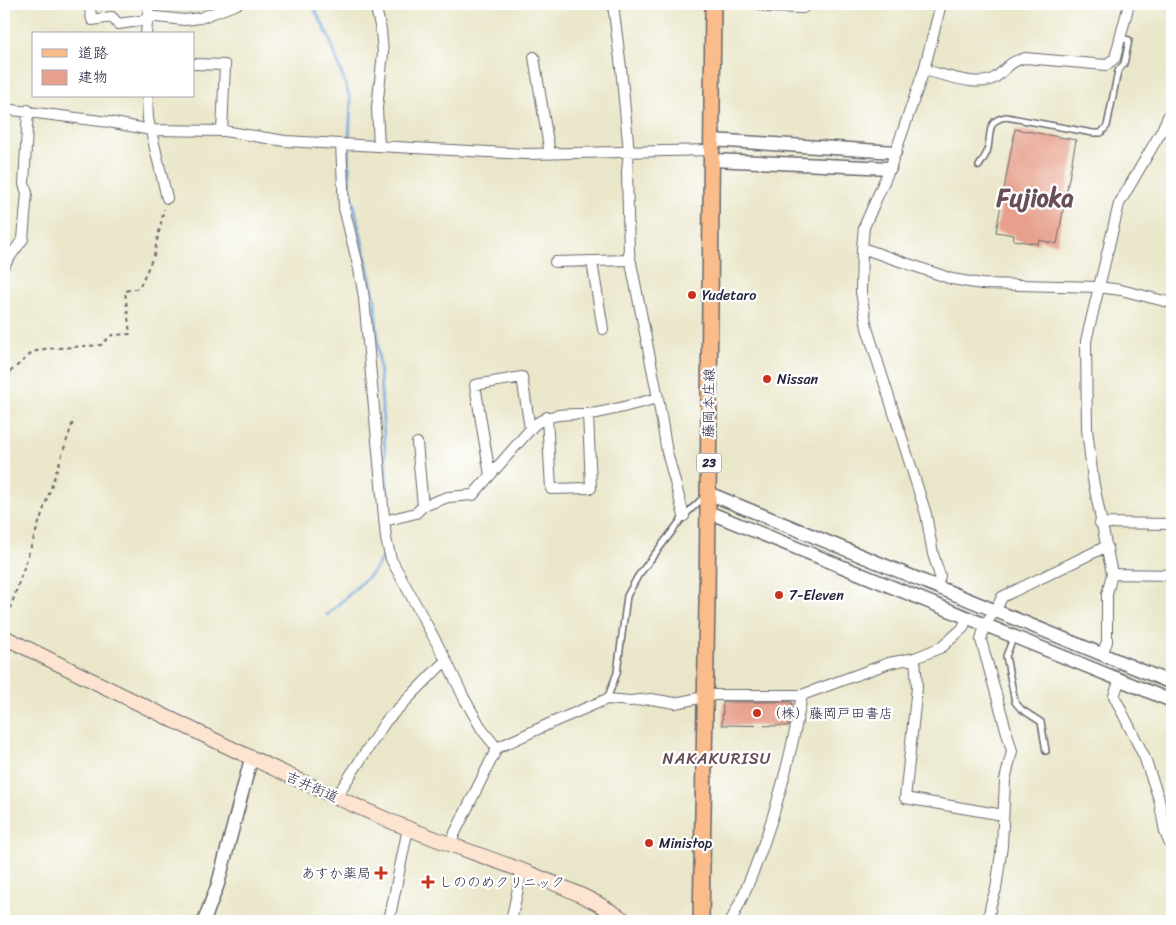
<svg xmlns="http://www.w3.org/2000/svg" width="1176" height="925" viewBox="0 0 1176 925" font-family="Sriracha,'Klee One',sans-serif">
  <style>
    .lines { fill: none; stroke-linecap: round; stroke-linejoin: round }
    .stream { stroke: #65a1d6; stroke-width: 3 }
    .building { fill: #e7a08c }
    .service-casing { stroke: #68676d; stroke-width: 8 }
    .minor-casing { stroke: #68676d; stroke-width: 12 }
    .tertiary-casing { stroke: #68676d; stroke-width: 15 }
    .secondary-casing { stroke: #68676d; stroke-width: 16 }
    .primary-casing { stroke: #68676d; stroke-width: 18 }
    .path { stroke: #68676d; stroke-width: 2; stroke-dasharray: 4 4; stroke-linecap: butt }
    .service { stroke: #fff; stroke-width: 5 }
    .minor { stroke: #fff; stroke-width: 10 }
    .tertiary { stroke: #fff; stroke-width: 12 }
    .secondary { stroke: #fde4d0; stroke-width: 14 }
    .primary { stroke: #f9bc8a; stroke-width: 15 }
    .poi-dot { fill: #c8321e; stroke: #fff; stroke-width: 2 }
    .labels { text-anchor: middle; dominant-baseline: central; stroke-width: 4.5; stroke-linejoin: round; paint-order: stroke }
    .shield { fill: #fff; stroke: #646476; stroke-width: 1 }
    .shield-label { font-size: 12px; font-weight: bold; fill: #22223b }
    .poi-label { font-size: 14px; fill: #22223b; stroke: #fff; text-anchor: start }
    .street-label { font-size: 14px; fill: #22223b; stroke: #fff }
    .quarter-label { font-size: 16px; letter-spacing: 1px; fill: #674e57; stroke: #fff }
    .town-label { font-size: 24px; font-weight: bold; fill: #674e57; stroke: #fff }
  </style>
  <rect width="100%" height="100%" fill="#fff"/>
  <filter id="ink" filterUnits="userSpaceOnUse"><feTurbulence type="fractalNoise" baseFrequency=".02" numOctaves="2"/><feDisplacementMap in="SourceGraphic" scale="10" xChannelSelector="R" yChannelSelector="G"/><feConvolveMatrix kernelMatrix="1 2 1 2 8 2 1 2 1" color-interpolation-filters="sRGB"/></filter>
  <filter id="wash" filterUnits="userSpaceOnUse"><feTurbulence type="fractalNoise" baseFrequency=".0096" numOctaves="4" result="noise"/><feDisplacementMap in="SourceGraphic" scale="20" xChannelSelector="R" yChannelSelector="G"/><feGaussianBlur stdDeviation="1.12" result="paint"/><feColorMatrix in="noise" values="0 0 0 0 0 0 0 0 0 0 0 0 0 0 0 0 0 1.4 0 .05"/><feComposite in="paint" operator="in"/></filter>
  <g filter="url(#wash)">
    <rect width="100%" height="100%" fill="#eae6c9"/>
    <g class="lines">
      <path class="stream" d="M312,4L329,37L351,101L349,139
        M349,149V183L375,300L388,498
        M327,615L373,572L384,555"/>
    </g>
    <g id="blocks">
      <path class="building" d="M1015,129L1076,140L1057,244L1039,240L1038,244L1013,240L1014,235L996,232Z
        M723,702H792L789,726L722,725Z"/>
    </g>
  </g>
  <g filter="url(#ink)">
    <use href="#blocks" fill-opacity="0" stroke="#68676d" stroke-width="1"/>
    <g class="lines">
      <defs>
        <path id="service" d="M979,166C982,161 985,157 987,152C992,136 985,120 1006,117L1093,133H1101L1107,126L1118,71L1124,64L1129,40L1120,38
          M1014,636L1006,656L1015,702L1021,709L1041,722L1046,751
          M607,699L617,673L627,596L638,576L684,516L704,497"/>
        <path id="minor" d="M89,4L92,20L112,17L118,24L147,20
          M375,4L381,30L383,53L377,108L379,146
          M613,4L621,68L629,152L627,172L629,253L658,398L667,452L684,516
          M759,4L767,7L803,8
          M147,16L185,20L200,18L237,4
          M146,34L149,4
          M534,57L550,154
          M194,64L225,65L222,131
          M924,70C943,74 980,89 996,77C1008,68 1008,62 1025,58L1106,65L1115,58L1129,4
          M147,96L148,119L167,198
          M4,109L109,122L151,130L224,131L285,141L527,154L712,150
          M341,144L344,208L359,269L364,298L386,539L391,559L446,660L464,698L483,731L497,748
          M862,248L952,279L981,284L1098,287L1121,290L1172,303
          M555,262L630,260
          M592,262L603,329
          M4,265L23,239L27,193L24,184L28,110
          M547,417L551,489L591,488L588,413
          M417,443L423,506
          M490,475L475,385L522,377L530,429
          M384,521L416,513L423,506L448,497L473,495L534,425C555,410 574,416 597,413C618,409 638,403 658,398
          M1100,523L1172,524
          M1112,574L1172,575
          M937,586L940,576L933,554L926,514L867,328L861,292L862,248L864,227L890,168L924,70L941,4
          M1102,654L1107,642V594L1112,574L1093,480L1087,429L1086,341L1119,204L1161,132L1172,108
          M915,658L917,687L905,798L1003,815
          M1120,679L1114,696L1144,756L1159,799L1165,832L1172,849
          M336,797L386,721L446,660
          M449,845L497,748L551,723L607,699L630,701L651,699L675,703L714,695H802L889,663L915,658L942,647L963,628L967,617
          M389,921L408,828
          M511,921L522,870
          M731,921C767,850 788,773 802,695
          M988,921L991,904L996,889L1002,846L1005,780L1012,751L981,640L985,624L996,610L1002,597L1107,546"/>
        <path id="tertiary" d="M712,140L895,152
          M712,160L890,168
          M708,493L1172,683
          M708,512L1172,701
          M204,921L218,884L251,759"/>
        <path id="secondary" d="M4,637C132,700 259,764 390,821C456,849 526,868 591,900C603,906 615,914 626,921"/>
        <path id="primary" d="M701,921L707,602L713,4"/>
      </defs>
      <use href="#service" class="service-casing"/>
      <use href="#minor" class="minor-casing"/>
      <use href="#tertiary" class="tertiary-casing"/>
      <use href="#secondary" class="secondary-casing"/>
      <use href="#primary" class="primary-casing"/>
      <path class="path" d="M4,377L33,352L44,349L101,345L112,335L130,334L125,291L139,288L154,255L164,209
        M5,624L74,419"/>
      <use href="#service" class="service"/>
      <use href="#minor" class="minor"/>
      <use href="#tertiary" class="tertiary"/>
      <use href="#secondary" class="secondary"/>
      <use href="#primary" class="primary"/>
    </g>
  </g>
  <g class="poi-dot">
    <circle cx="692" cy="295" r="5"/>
    <circle cx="767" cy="379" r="5"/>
    <circle cx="779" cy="595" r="5"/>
    <circle cx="757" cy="713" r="5"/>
    <circle cx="649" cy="843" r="5"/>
    <path d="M378.5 865.5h5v5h5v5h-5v5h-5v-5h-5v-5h5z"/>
    <path d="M425.5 874.5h5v5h5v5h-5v5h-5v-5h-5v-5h5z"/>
  </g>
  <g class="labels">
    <rect class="shield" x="696.5" y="453.5" width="25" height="19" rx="4"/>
    <g class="shield-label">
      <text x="709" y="463">23</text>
    </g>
    <g class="poi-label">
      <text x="702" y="295">Yudetaro</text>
      <text x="777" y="379">Nissan</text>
      <text x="789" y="595">7-Eleven</text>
      <text x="767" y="713">（株）藤岡戸田書店</text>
      <text x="659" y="843">Ministop</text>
      <text x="371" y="873" text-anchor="end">あすか薬局</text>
      <text x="439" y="882">しののめクリニック</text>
    </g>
    <g class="street-label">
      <text transform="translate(709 403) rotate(-89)">藤岡本庄線</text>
      <text transform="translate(312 787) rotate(24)">吉井街道</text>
    </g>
    <g class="quarter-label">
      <text x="717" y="758">NAKAKURISU</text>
    </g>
    <g class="town-label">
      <text x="1035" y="198">Fujioka</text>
    </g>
  </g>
  <rect width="1176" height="925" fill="none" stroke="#fff" stroke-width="20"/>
  <rect x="32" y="32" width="162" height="65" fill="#ffffff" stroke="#a7a7b1"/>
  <rect x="42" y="49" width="25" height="8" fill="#f9bc8a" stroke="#a7a7b1"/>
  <text x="78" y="58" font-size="15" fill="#22223b">道路</text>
  <rect x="42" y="70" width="25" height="15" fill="#e7a08c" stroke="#a7a7b1"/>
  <text x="78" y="82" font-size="15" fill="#22223b">建物</text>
</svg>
